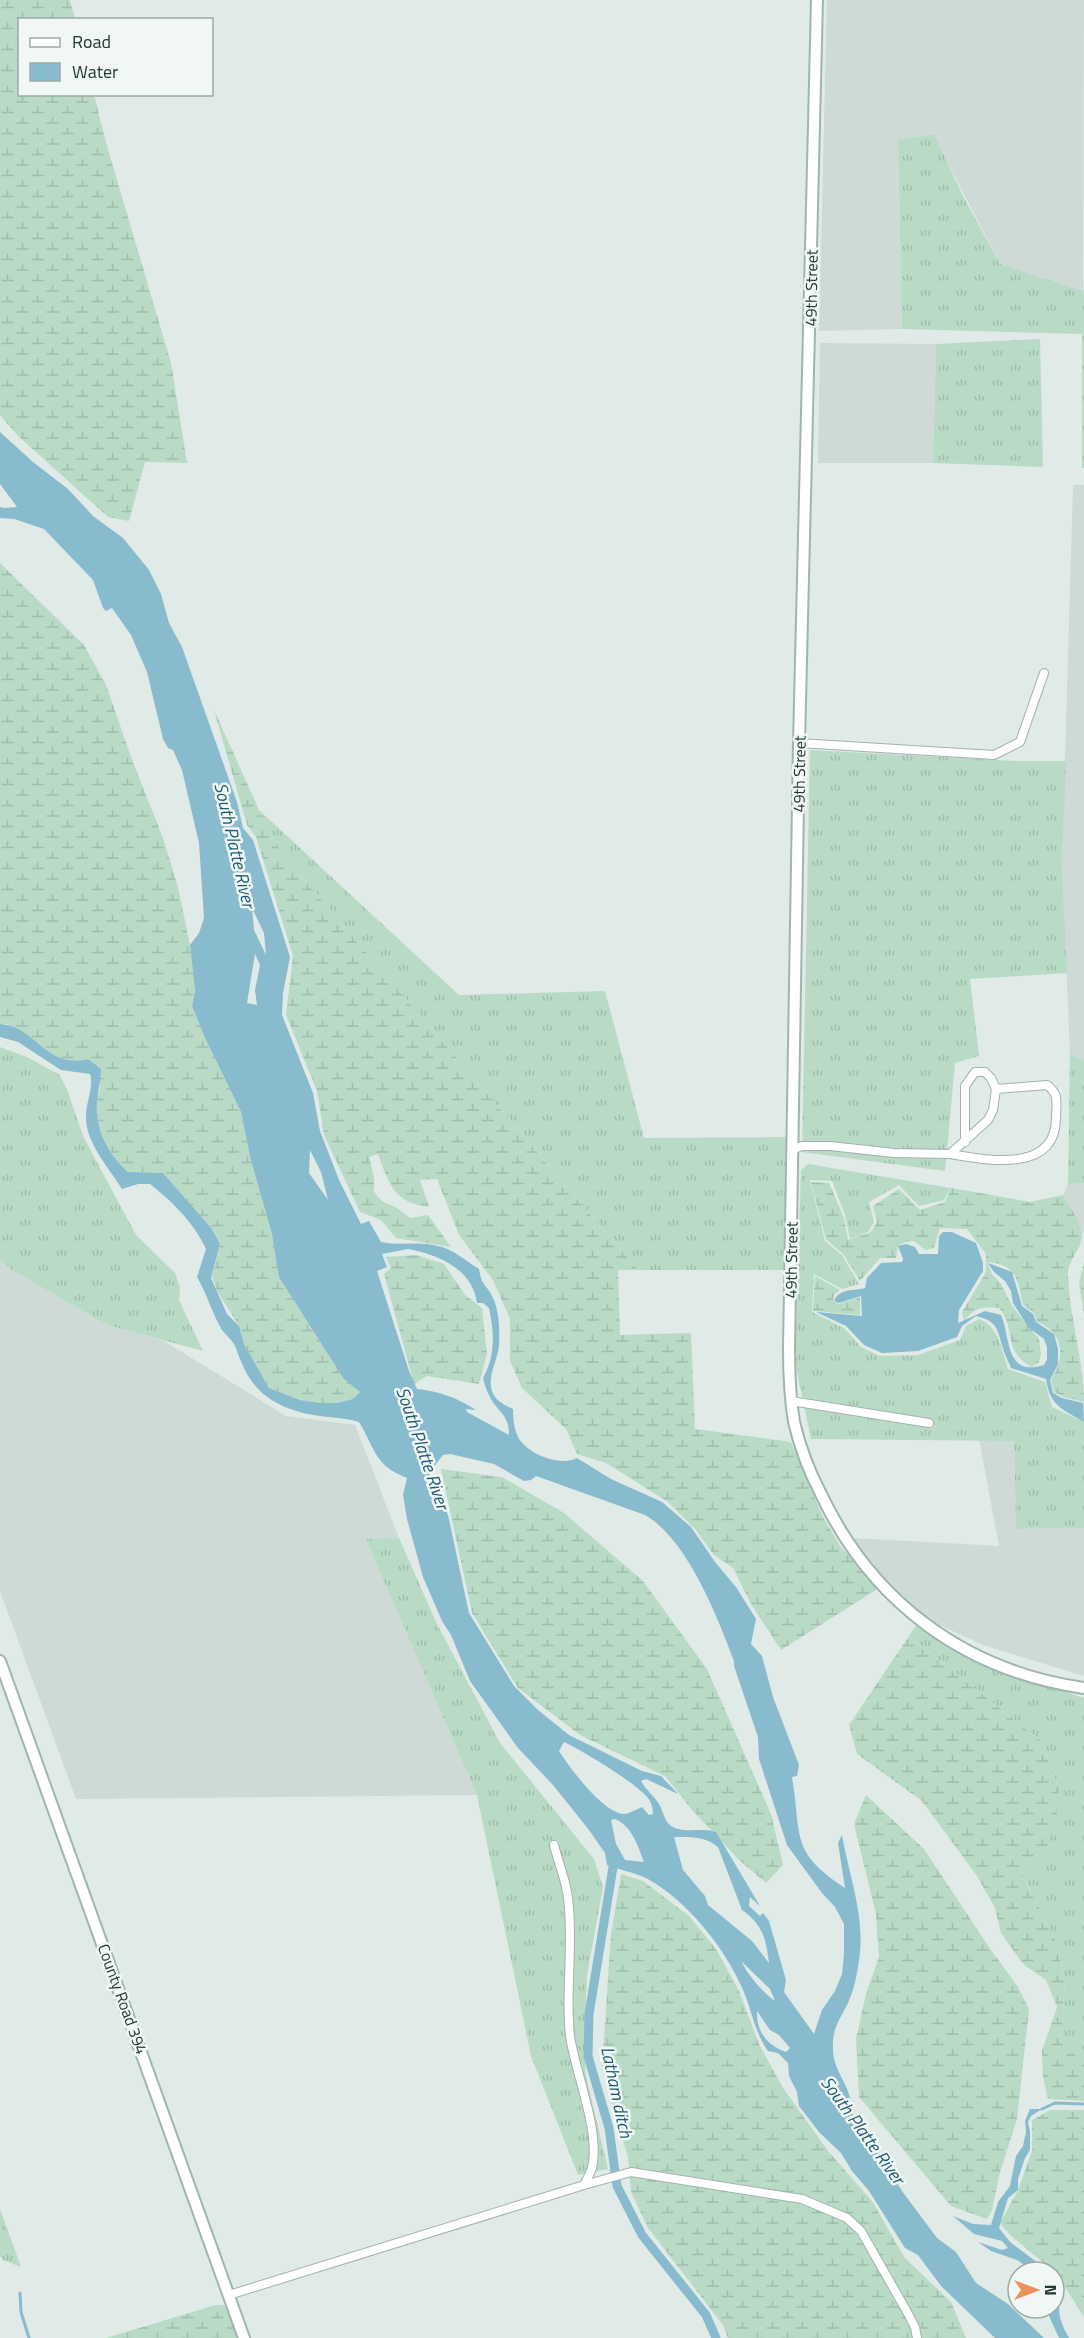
<svg xmlns="http://www.w3.org/2000/svg" width="1084" height="2338" viewBox="0 0 1084 2338" font-family="'Titillium Web',sans-serif">
  <style>
    .built { fill: #cedad6 }
    .grass { fill: url(#grass-tufts) }
    .wetland { fill: url(#wetland-marsh) }
    .water { fill: #89bbce; fill-rule: evenodd }
    .lines { fill: none; stroke-linecap: round; stroke-linejoin: round }
    .stream { stroke: #89bbce; stroke-width: 3 }
    .canal { stroke: #89bbce; stroke-width: 9 }
    .street-casing { stroke: #a3b2ae; stroke-width: 10 }
    .secondary-casing { stroke: #9fb5b0; stroke-width: 14 }
    .street { stroke: #fff; stroke-width: 8 }
    .secondary { stroke: #fff; stroke-width: 10 }
    .labels { text-anchor: middle; dominant-baseline: central; stroke-width: 5; stroke-linejoin: round; paint-order: stroke }
    .street-label { font-size: 16px; fill: #213a36; stroke: #f0f7f4 }
    .water-label { font-size: 18px; font-style: italic; fill: #1e5b73; stroke: #f0f7f4 }
  </style>
  <defs>
    <pattern id="grass-tufts" width="24" height="20" patternUnits="userSpaceOnUse" patternTransform="scale(1.5)"><rect width="24" height="20" fill="#b9dbc6"/><path d="M3 7l-1-3M5 7V3M7 7l1-3M15 17l-1-3M17 17v-4M19 17l1-3" fill="none" stroke="#9fbdab"/></pattern>
    <pattern id="wetland-marsh" width="20" height="14" patternUnits="userSpaceOnUse" patternTransform="scale(1.5)"><rect width="20" height="14" fill="#b9dbc6"/><path d="M1 5h8M5 5V1M11 12h8M15 12V8" fill="none" stroke="#9fbdab"/></pattern>
  </defs>
  <rect width="100%" height="100%" fill="#e0eae7"/>
  <path class="built" d="M827,0H1084L1083,291L1000,264L933,134L898,141L902,329L819,331Z
    M820,343L936,344L933,463H818Z
    M1073,485H1084V1061L1070,1053L1062,864Z
    M1084,1183V1234L1063,1195L1068,1184Z
    M0,1259L12,1270L107,1325L164,1341L286,1416L355,1425L399,1538L367,1539L477,1795L76,1799L0,1591Z
    M979,1439L1014,1441L1016,1529L1084,1528V1676L983,1645L920,1616L887,1582L852,1538L999,1546Z"/>
  <path class="grass" d="M934,134L962,194L1000,264L1083,291L1084,289V468H1082V334L902,329L898,140Z
    M1040,339L1043,467L933,463L936,344Z
    M810,750L1016,761H1066L1062,864L1067,973L970,979L979,1056L955,1063L945,1171L802,1152Z
    M259,810L459,995L605,991L644,1138L786,1137L784,1270H638L282,854Z
    M0,1047L27,1057L60,1075L68,1092L83,1136L136,1235L175,1273L180,1287L179,1300L203,1351L107,1325L12,1270L0,1259Z
    M1070,1053L1084,1061V1183L1068,1184Z
    M808,1164L951,1188L944,1200L919,1206L899,1185L869,1202L874,1222L868,1232L850,1239L845,1215L832,1181L810,1180L825,1241L842,1255L859,1284L842,1289L814,1274L812,1312L844,1328L861,1347L880,1356L918,1355L960,1340L966,1326L979,1319C999,1326 1002,1351 1008,1369L1045,1382L1052,1407L1084,1422V1528L1016,1529L1014,1441L811,1439L795,1363L801,1170Z
    M399,1538L437,1624L500,1743L594,1859L603,1887L587,1975L584,2047L586,2076L608,2169L578,2175L531,2056L477,1795L366,1539Z
    M917,1624L982,1664L1084,1698V2060L1064,2048L1061,2040L1065,1982L1056,1941L1020,1871L1047,1847L1059,1789L1042,1742L909,1636Z
    M0,2209L21,2267L3,2260L0,2256Z"/>
  <path class="wetland" d="M0,0H70L75,19L20,20V94L94,95L107,146L171,363L187,463L145,462L129,521L108,517L18,436L0,415Z
    M0,563L84,645L106,685L131,757L163,838L178,887L190,945L195,988L192,1006L205,1038L241,1112L250,1157L272,1234L360,1392L353,1399L338,1404L321,1403L300,1400L269,1388L244,1344L239,1326L217,1291L212,1276L220,1244L163,1173L128,1172C109,1153 95,1131 97,1102C97,1097 101,1090 100,1084C98,1076 92,1067 88,1059L77,1062L63,1061L7,1024H0Z
    M214,710L259,810L282,854L638,1270H618L620,1335L691,1333L695,1429L791,1442L822,1515L840,1546L879,1588L781,1650L751,1604L733,1568L713,1554L696,1530L668,1502L606,1463L577,1454L566,1429L522,1388L510,1361V1319L493,1280L459,1235L437,1179L420,1180L429,1207C394,1203 389,1184 378,1154L369,1157L374,1177V1192L382,1201L397,1208L410,1218L428,1215L451,1247L396,1238L381,1220L360,1212L324,1135L317,1091L286,1015L293,956L256,837L247,825Z
    M811,1182L829,1183L844,1218L848,1240L871,1232L877,1222L873,1206L899,1189L920,1210L945,1202L951,1188L1030,1202L1063,1195C1069,1206 1079,1220 1082,1232C1084,1248 1068,1258 1068,1274C1069,1317 1084,1359 1084,1402L1064,1397L1054,1392L1051,1380C1065,1357 1065,1333 1037,1322L1034,1313L1023,1305C1018,1281 1017,1264 987,1262L992,1274L1001,1284L1012,1306L1039,1339L1041,1354L1039,1362L1032,1367C1001,1350 1018,1331 999,1308C983,1306 974,1308 964,1321L962,1312L986,1272V1254L967,1229L940,1228L934,1248L925,1250L914,1241L905,1242L898,1246L896,1258H880L860,1281L843,1254L826,1239Z
    M416,1255L444,1264L465,1295L482,1308L487,1354L479,1384L427,1376L414,1384L384,1274L391,1268L386,1257Z
    M1084,1262V1315L1079,1283Z
    M815,1276L840,1290L834,1295L833,1301L839,1304L860,1297V1315L813,1311Z
    M441,1469L502,1477L564,1513L643,1581L707,1669L771,1814L783,1865L766,1883L740,1861L693,1811L665,1776L580,1735L518,1688L472,1613Z
    M909,1636L1042,1742L1059,1789L1056,1821L1047,1847L1020,1871L1056,1941L1065,1982L1061,2040L1064,2048L1084,2060V2101L1048,2099L1043,2077L1042,2051L1057,2007L1046,1980L1023,1964L1001,1933L995,1908L977,1876L922,1801L857,1754L849,1725Z
    M866,1795L924,1849L991,1950L1018,1987L1029,2009L1017,2119L1000,2172L992,2210L987,2219L951,2206L859,2097L856,2039L866,1994L879,1957L876,1914L854,1824Z
    M621,1874L643,1881L689,1916L716,1949L739,1991L759,2044L783,2088L828,2151L872,2201L904,2257L951,2302L966,2338H728L723,2325L648,2228L631,2192L628,2157L602,2067L611,1934Z
    M1050,2110H1084V2317L1056,2273L1011,2236L1000,2223L1018,2190L1032,2151V2120Z
    M216,2305H223L229,2311L239,2338H106Z"/>
  <path class="water" d="M0,432L33,462L68,489L93,516L123,538L149,570L161,594L169,623L182,647L237,802L243,828L253,840L290,957L283,993L282,1015L313,1093L320,1131L339,1180L361,1224L369,1221L381,1242C399,1246 419,1241 438,1246C453,1249 466,1261 479,1269C482,1288 487,1284 493,1298C499,1310 500,1331 499,1345C498,1360 487,1376 492,1391C495,1401 505,1405 513,1409C513,1419 514,1428 518,1437C527,1454 560,1467 577,1458L611,1479L662,1502L691,1527L715,1562L736,1587L756,1619L751,1644L762,1656L773,1697L799,1765L797,1776L792,1777C802,1836 789,1851 845,1888L838,1843L842,1835C850,1881 867,1919 858,1967C856,1979 853,1992 848,2003C839,2021 832,2028 833,2050C833,2072 854,2089 851,2111L902,2191L937,2238L956,2252L976,2283L1008,2304L1044,2338H995L941,2286L918,2255L905,2248L869,2191L852,2171L841,2153L819,2132L799,2106L797,2092L789,2076L788,2063L778,2053L768,2051C755,2033 752,2012 744,1992C726,1949 687,1900 646,1878C633,1872 620,1870 607,1865L605,1853L589,1830L553,1785L518,1748L470,1681L451,1635L442,1621L423,1577L407,1519L403,1495L407,1478C374,1465 376,1450 359,1422C339,1416 317,1418 296,1411C270,1403 251,1388 241,1361C238,1356 237,1349 234,1344C231,1339 226,1335 222,1330C212,1313 207,1294 197,1277L206,1249C195,1224 172,1201 150,1184H138L122,1189C109,1168 85,1142 86,1116C86,1103 94,1086 90,1074L61,1070L18,1042L0,1037V1024C36,1026 46,1070 88,1059L101,1069C101,1080 98,1091 97,1102C95,1130 108,1153 128,1172L163,1173L211,1228L220,1244L211,1278L227,1314L239,1326L244,1344L269,1388L300,1400L321,1403H338L353,1399L360,1392L344,1379L279,1277L272,1234L250,1157L241,1112L205,1038L192,1006L195,990L190,945L199,933L204,918L199,843L182,770L173,750L168,748L163,739L147,672L131,635L112,608L106,611L103,608L93,580L44,529L14,519L0,518V507L4,508L17,507L0,484ZM252,908L264,933L266,955L254,930ZM255,954L260,965L255,990L257,1005L247,1003ZM310,1150L321,1172L328,1200L309,1173ZM408,1249C438,1255 472,1268 477,1303H483L489,1308C494,1332 496,1355 483,1378C485,1387 489,1397 495,1405C504,1416 509,1419 509,1435L467,1412L466,1409L476,1410C458,1398 438,1391 417,1389L409,1371L377,1271L387,1267L382,1254ZM450,1454L494,1464L524,1481L531,1480L536,1476L645,1515C687,1539 717,1616 734,1661V1666L758,1737L759,1759L787,1845L822,1893L835,1907L844,1924V1954L842,1974L835,1991L822,2010L814,2034L784,1992L786,1980L769,1921L763,1913L760,1916L749,1906L750,1897L760,1906L716,1832C703,1828 688,1832 678,1829C664,1825 665,1815 659,1804C654,1796 646,1790 641,1781L646,1779L678,1794L661,1776L642,1771L569,1735L538,1710L514,1686L469,1613L448,1515L429,1473L443,1455ZM564,1742C581,1750 642,1786 650,1801C652,1805 653,1810 653,1814L649,1815L642,1807C637,1809 629,1814 624,1814C603,1813 570,1768 559,1751ZM615,1819C632,1826 638,1846 644,1862L625,1860L616,1844L611,1820ZM674,1837C690,1837 705,1836 718,1847L742,1910C763,1925 766,1939 769,1963L752,1941L708,1905L705,1896L683,1870ZM741,1961L770,1989L775,2001C761,1991 749,1976 741,1961ZM757,2011L770,2030L779,2035L790,2048L786,2052C767,2046 756,2031 757,2011Z
    M943,1232H952L976,1243L983,1263V1271L959,1310L958,1323L985,1311L1001,1315C1011,1339 1005,1377 1044,1365L1047,1359V1347L1044,1339L1029,1328L1013,1303L1011,1291L1005,1281L994,1272L988,1263L1012,1272L1022,1306L1033,1314L1036,1322L1054,1334L1058,1349V1364L1050,1380L1053,1393L1062,1398L1083,1403L1084,1422C1062,1409 1050,1406 1046,1379L1011,1368C1008,1361 1004,1353 1002,1345C997,1327 996,1321 976,1316L962,1326L957,1337L918,1351L882,1353L864,1345L846,1326L816,1312L862,1316L861,1296L839,1303L834,1301C839,1288 854,1291 865,1288L867,1278L881,1263L902,1262L903,1259L898,1246L906,1244L915,1247L919,1254H938L939,1236Z
    M1030,2109H1042L1031,2116L1028,2122L1030,2131V2150L1025,2158L1018,2179V2190L1008,2198L999,2228L1010,2242L1050,2272H1034L1017,2260L991,2251L978,2242L1002,2250L1008,2248L1002,2241L974,2234L953,2216L973,2224L991,2225L998,2202L1010,2186L1016,2156L1023,2146L1026,2132L1025,2121Z
    M1054,2276L1061,2286C1058,2310 1057,2317 1069,2338H1059L1049,2316V2308H1054Z"/>
  <g class="lines">
    <path class="stream" d="M1042,2109L1055,2103L1084,2104
      M20,2293L21,2312L29,2338"/>
    <path class="canal" d="M614,1861L589,2014L588,2056L609,2128L617,2186L642,2235L706,2315L716,2338"/>
    <defs>
      <path id="street" d="M799,743L994,755L1020,742L1044,673
        M794,1149L802,1146H830L894,1153L950,1154L988,1120L993,1110L996,1089L991,1078L985,1072H975L965,1086V1142
        M950,1154C986,1160 1056,1174 1056,1118C1056,1102 1060,1095 1047,1085L996,1089
        M791,1401L929,1423
        M554,1845C558,1862 566,1880 568,1898C574,1944 565,1991 570,2036C575,2072 601,2133 592,2168C590,2174 587,2179 584,2185
        M229,2295L584,2185L631,2172L802,2199L847,2218L861,2231L906,2310L915,2327L917,2338"/>
      <path id="secondary" d="M817,0L799,743L789,1349C789,1374 790,1398 794,1422C800,1448 809,1471 821,1494C872,1602 965,1671 1084,1688
        M0,1661L244,2338"/>
    </defs>
    <use href="#street" class="street-casing"/>
    <use href="#secondary" class="secondary-casing"/>
    <use href="#street" class="street"/>
    <use href="#secondary" class="secondary"/>
  </g>
  <g class="labels">
    <g class="street-label">
      <text transform="translate(811 288) rotate(-89)">49th Street</text>
      <text transform="translate(799 774) rotate(-89)">49th Street</text>
      <text transform="translate(791 1260) rotate(-89)">49th Street</text>
      <text transform="translate(123 1999) rotate(70)">County Road 394</text>
    </g>
    <g class="water-label">
      <text transform="translate(235 845) rotate(77)">South Platte River</text>
      <text transform="translate(423 1448) rotate(71)">South Platte River</text>
      <text transform="translate(617 2092) rotate(78)">Latham ditch</text>
      <text transform="translate(863 2130) rotate(54)">South Platte River</text>
    </g>
  </g>
  <rect x="18" y="18" width="195" height="78" fill="#f0f7f4" stroke="#9daba8" stroke-width="1.5"/>
  <rect x="30" y="38" width="30" height="9" fill="#ffffff" stroke="#9daba8" stroke-width="1.5"/>
  <text x="72" y="48" font-size="18" fill="#213a36">Road</text>
  <rect x="30" y="63" width="30" height="18" fill="#89bbce" stroke="#9daba8" stroke-width="1.5"/>
  <text x="72" y="78" font-size="18" fill="#213a36">Water</text>
  <g transform="translate(1036 2290) rotate(90)"><circle r="28" fill="#f0f7f4" stroke="#9daba8" stroke-width="1.5"/>
  <path d="M0-4.5L10 22L0 15L-10 22Z" fill="#ec905c"/>
  <text y="-9" font-size="16" font-weight="bold" text-anchor="middle" fill="#213a36">N</text>
  </g>
</svg>
